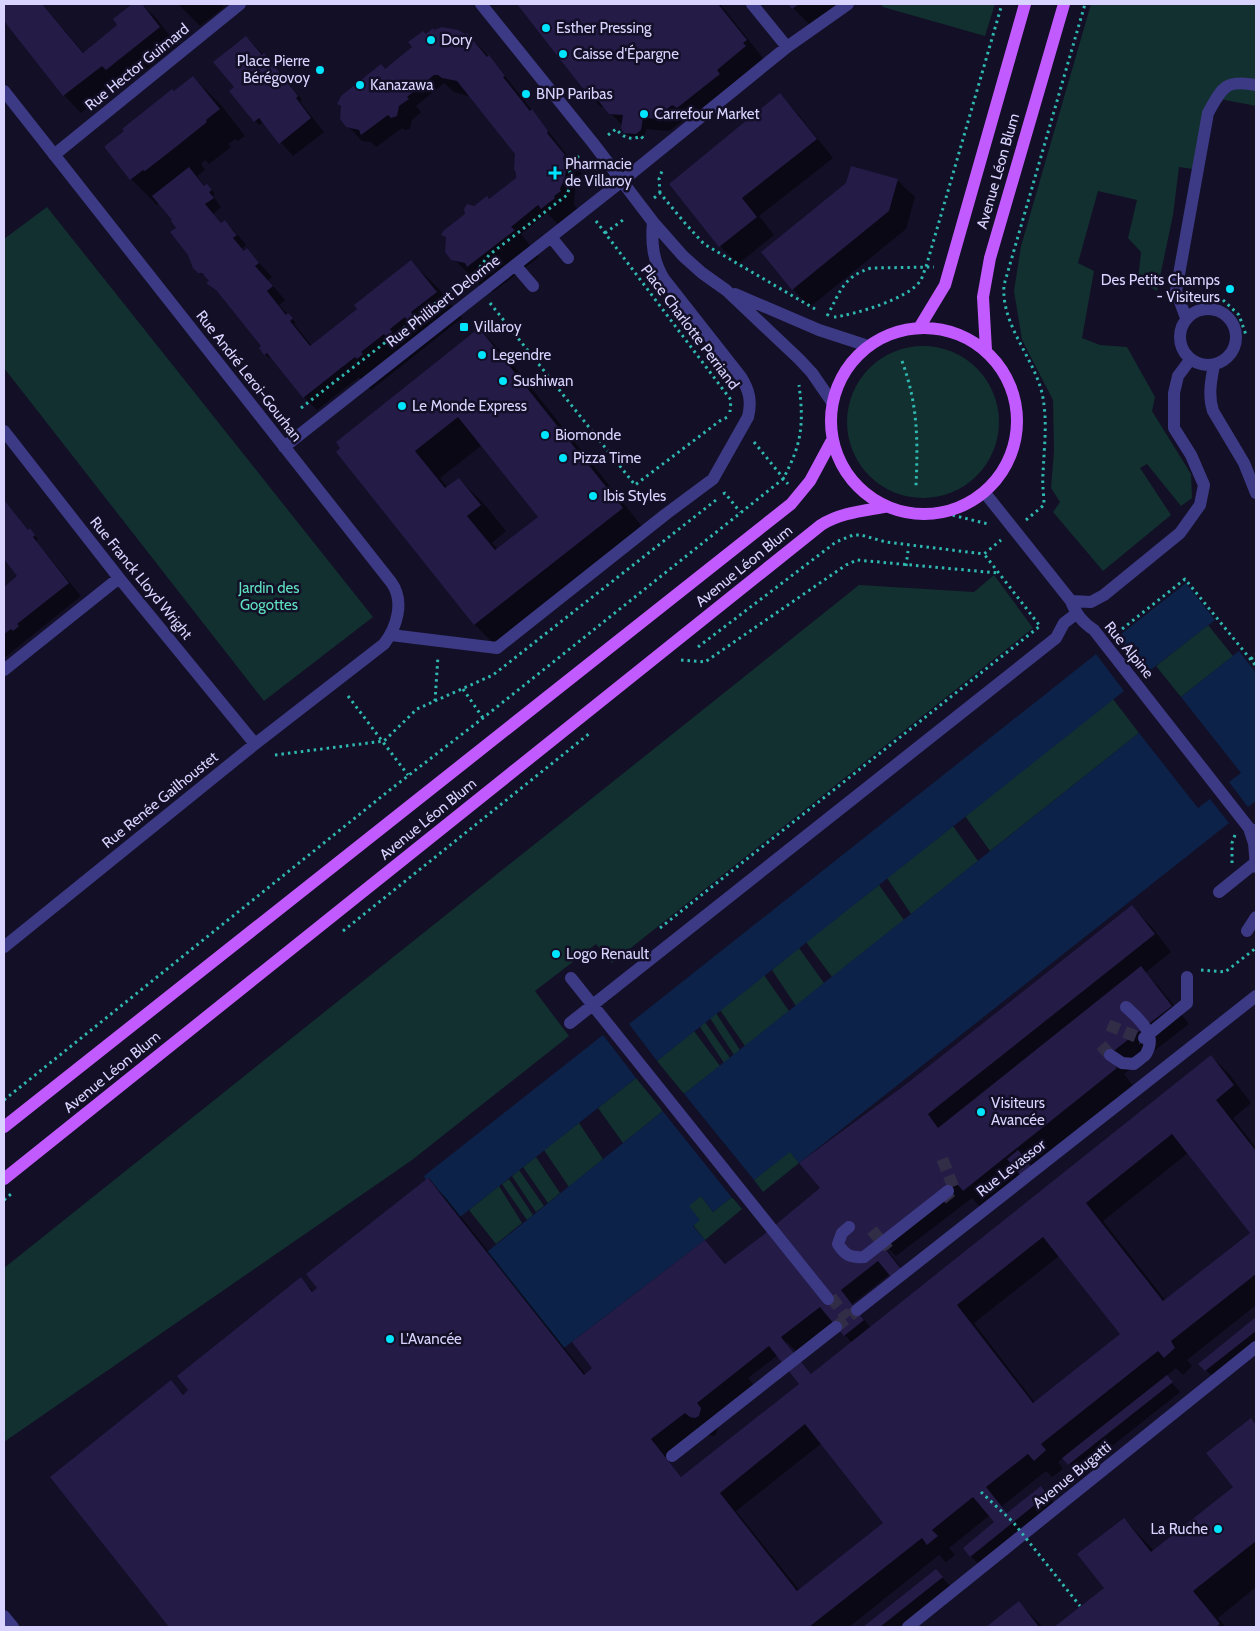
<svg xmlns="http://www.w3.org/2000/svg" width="1260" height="1631" viewBox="0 0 1260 1631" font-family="Cabin,sans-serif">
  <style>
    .green { fill: #12302f }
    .water { fill: #0c2248 }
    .pier { fill: #130f26 }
    .shadow { fill: #0007; fill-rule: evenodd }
    .building { fill: #241b47; fill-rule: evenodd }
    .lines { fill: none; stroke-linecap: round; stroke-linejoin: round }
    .minor-tunnel { stroke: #312d47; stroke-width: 12; stroke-dasharray: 12 6; stroke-linecap: butt }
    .path { stroke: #2fb8b0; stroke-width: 3; stroke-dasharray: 2.5 4; stroke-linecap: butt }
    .minor { stroke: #3d3a85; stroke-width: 12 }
    .major { stroke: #c25bff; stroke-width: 12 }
    .path-bridge { stroke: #2fb8b0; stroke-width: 3; stroke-dasharray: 2.5 4; stroke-linecap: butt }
    .poi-dot { fill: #00e5ff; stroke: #130f26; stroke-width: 2 }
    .labels { text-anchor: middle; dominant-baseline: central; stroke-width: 5; stroke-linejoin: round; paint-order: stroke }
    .poi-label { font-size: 15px; fill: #d9d4ff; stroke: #130f26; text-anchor: start }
    .street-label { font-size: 15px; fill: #d9d4ff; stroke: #130f26 }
    .park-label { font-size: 15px; fill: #5fe0c0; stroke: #130f26 }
  </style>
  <rect width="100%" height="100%" fill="#130f26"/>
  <path class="green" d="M881,4H995L985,36L883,7Z
    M1091,4H1256V106L1215,98L1199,170L1179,167L1173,215L1157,291L1138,280L1141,252L1128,238L1137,200L1098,191L1078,263L1094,271L1082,338L1100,345L1127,347L1155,397L1152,411L1191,474L1192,498L1181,506L1147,464L1140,468L1171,515L1103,571L1053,512L1060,502L1051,488L1054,451L1053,400L1022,340L1014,291L1021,246Z
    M47,207L373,617L264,701L4,368V239Z
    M847 422a76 76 0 1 1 152 0a76 76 0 1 1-152 0Z
    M994,575L1033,628L612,963L596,944L535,991L569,1036L412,1160L4,1442V1268L859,585L974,592Z
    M1208,625L1233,656L1181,697L1156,666Z
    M1113,699L1139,733L990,851L965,816Z
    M953,826L978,861L911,914L887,878Z
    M879,885L904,920L832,977L806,942Z
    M799,948L824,983L796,1006L772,970Z
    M764,975L789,1011L745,1046L720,1010Z
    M716,1013L740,1050L734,1055L710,1018Z
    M705,1022L730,1058L724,1063L700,1027Z
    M694,1031L720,1066L684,1094L657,1061Z
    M636,1078L663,1111L623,1143L598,1108Z
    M579,1123L603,1159L569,1187L544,1150Z
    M790,1151L799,1163L763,1192L754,1180Z
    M536,1157L560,1193L548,1203L523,1167Z
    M519,1170L544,1206L536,1212L512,1176Z
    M509,1179L533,1215L527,1220L502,1184Z
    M499,1186L522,1223L496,1244L469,1210Z
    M701,1196L713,1212L732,1197L742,1209L705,1240L693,1225L688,1206Z"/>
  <path class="water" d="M1186,583L1215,620L1144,675L1116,638Z
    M1239,651L1256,673V801L1248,807L1229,782L1241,773L1181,697Z
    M1096,654L1124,691L657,1061L629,1024Z
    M1139,733L1198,808L1210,799L1229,823L799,1163L790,1152L754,1180L684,1094Z
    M603,1035L636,1078L460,1217L429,1178L426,1180L424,1176Z
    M663,1111L732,1197L713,1212L701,1196L689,1206L700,1220L693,1226L705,1240L564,1348L487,1252Z"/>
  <path class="pier" d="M683,1092L684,1094L755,1182H752L682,1096Z
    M661,1109L665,1110L734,1195L733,1199Z"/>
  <path class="shadow" d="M4,4H42L84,53L119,25L115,19L134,4H141L156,18L177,45L124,87L120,83L81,113L64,95L7,23L4,24Z
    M178,4H221L224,7L200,26Z
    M519,4H720L763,58L693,117L690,115L669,131L646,129L645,134L640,137L629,136L625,132L622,125L605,107H601L592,98Z
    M789,4H839L811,26Z
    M467,34L493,61L582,174L576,177L574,205L578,209L560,226L547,213L521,234L539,257L493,292L489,288L481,286L455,260L447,239L443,234L475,207L489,200L517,178L516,153L471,97L454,92L444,83L416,106L421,112L412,120L410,129L405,130L402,128L376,147L371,142L362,141L349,127L342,108L338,104L412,49L426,35L465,36Z
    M246,37L268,59L302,100L300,102L324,132L293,156L263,122L259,125L242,105L236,88Z
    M194,78L220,104L245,136L238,141L235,139L228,144L231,147L209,164L205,160L201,164L205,170L197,176L205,187L211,189L215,194L213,196L221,207L213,214L222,224L225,222L238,235L246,245L242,248L245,252L247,250L272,277L268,280L285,300L279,305L296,323L294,324L312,346L359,309L411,262L437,287L462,318L371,390L359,377L317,410L304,397L271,357L269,358L260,348L267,352L216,290L212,287L210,281L207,276H204L194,267L173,219L160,203L157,205L131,179L106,148Z
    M780,95L797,113L833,158L759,216L774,235L738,264L720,246Z
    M897,180L915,197L906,229L810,307L793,289Z
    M479,329L505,355L648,534L500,650L474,624L337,452ZM482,445L540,517L498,550L492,543L506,531L485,505L459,479L448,488L440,478Z
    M4,501L29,531L38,539L36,541L81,596L4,658V589L19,577L4,557Z
    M1132,907L1150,925L1171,952L1145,973L1158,986L1189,1024L1124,1074L1134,1087L981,1208L972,1198L896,1256L888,1248L887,1250L900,1266L852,1304L871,1328L1211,1056L1229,1074L1251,1103L1233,1118L1256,1148V1305L1187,1360L1192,1366L1183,1375L1176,1368L1166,1376L1180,1392L1078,1473L1064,1457L1058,1462L1063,1469L1052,1477L1046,1471L1002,1506L1008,1514L1041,1487L1055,1504L979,1565L971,1556L996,1523L990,1515L949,1548L955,1555L946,1562L939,1555L849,1627H171L52,1477L171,1382L184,1395L301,1279L314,1292L428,1180L446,1198L586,1375L705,1241L726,1264L822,1188L906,1086ZM1188,1153L1251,1233L1166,1301L1103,1221ZM1059,1256L1121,1334L1035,1403L974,1323ZM836,1325L852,1343L812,1375L786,1343L787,1342L799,1354ZM778,1355L801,1384L682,1478L667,1459L704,1430L709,1435L714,1436L716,1434L718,1427L756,1388L748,1378ZM822,1443L885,1523L799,1590L736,1511Z
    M1256,1318V1346L1215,1379L1200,1364Z
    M1251,1420L1256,1425V1587L1218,1618L1226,1627H1056L1105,1588L1124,1519L1154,1551L1235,1488Z
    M936,1571L951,1587L900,1627H865Z
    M1019,1603L1043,1627H988Z"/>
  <path class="building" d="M4,4H42L83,53L117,25L113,19L132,4H142L160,27L106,70L102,66L63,96L4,21Z
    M517,4H718L747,40L743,43L746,46L717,70L720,74L677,108L672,105L655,119L643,117L641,130L636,134L624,133L621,128L623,115L609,114L597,99H591Z
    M788,4H799L792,9Z
    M442,27L458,30L465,34L467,33L487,57L489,55L505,76L503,77L530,111L532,109L548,131L547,133L565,155L563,157L566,171L564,180L560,189L561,191L554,196L555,198L541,209L538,205L511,227L515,230L467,267L465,263L451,260L445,252L446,237L441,235L443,231L465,214L464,209L467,204L474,206L487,196L489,199L516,178V173L514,169L515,154L457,81L442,78L438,75H434L407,97L409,99L399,106L397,116L391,118L388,115L361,135L359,130L346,127L340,119L341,106L337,104L341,96L381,64L385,69L412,47L408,42L423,31L426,34L433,28L434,30Z
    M246,36L262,55L264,53L298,96L296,98L311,118L279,144L259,118L254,122L229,91L234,87L213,62Z
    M193,76L220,109L206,120L207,122L172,150L145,171L143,170L130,180L105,148V146L124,131L122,129L172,89L174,91Z
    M780,93L817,139L742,198L757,217L719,247L669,184Z
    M851,166L898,179L889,211L792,290L761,252L846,183Z
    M189,167L204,186L207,184L212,190L209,192L214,198L205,204L221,223L225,220L233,231L237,235L233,238L244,251L247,248L259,263L255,266L273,286L267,291L286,315L288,313L293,318L290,321L310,346L357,309L354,305L411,260L437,292L411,312L413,315L407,320L405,317L390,329L392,332L386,337L384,334L361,352L363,354L357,359L355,357L303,398L267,353L264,355L259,348L261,346L216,290L206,283L209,281L202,273H198L193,268L188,255L170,232L176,228L171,221L172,220L152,196Z
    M479,328L623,508L474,625L336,452L340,448L336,442ZM458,417L538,517L495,550L467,516L481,505L459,478L445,488L415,451Z
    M4,500L28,530L30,528L35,535L33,537L69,583L17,624L19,626L13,631L11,629L4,634V587L17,576L4,559Z
    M1132,905L1155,934L928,1114L938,1128L1141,966L1172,1006L1107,1056L1117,1068L963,1191L954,1180L878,1240L901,1269L891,1277L878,1261L841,1290L864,1320L844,1336L820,1307L781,1337L811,1374L1211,1055L1234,1085L1216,1100L1256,1151V1274L1171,1341L1175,1348L1164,1358L1158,1351L1041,1444L1046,1450L1034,1461L1028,1454L986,1487L1007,1513L1041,1486L1047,1495L970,1557L963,1548L994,1522L973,1497L932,1530L938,1536L927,1545L922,1538L809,1627H169L50,1477L171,1380L183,1395L188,1390L177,1376L301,1277L312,1292L317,1288L306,1274L428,1178L584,1375L592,1368L572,1342L705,1240L725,1264L763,1235L820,1188L799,1163L905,1085ZM1172,1134L1250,1233L1163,1301L1086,1203ZM1043,1237L1120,1334L1033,1403L957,1305ZM769,1346L799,1384L681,1477L651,1439L685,1413L690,1417L695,1418L699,1416L701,1408L697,1403ZM805,1424L883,1523L797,1591L720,1493Z
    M1018,1150L1031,1166L1020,1175L1007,1159Z
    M1256,1317V1331L1205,1371L1198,1364Z
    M1167,1375L1173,1382L1068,1465L1062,1458Z
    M1251,1418L1256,1425V1541L1193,1591L1220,1624L1216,1627H1054L1104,1588L1077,1554L1124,1518L1151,1552L1233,1487L1206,1453Z
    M936,1569L943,1577L880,1627H863Z
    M1019,1601L1039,1627H986Z"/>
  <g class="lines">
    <path class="minor-tunnel" d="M1108,1025L1142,1039
      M1101,1045L1110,1055
      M942,1199L954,1189L942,1158
      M872,1230L884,1245L889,1241
      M831,1297L847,1318
      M836,1327L857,1310"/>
    <path class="path" d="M608,135L616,129C623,137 630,141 641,136L645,141
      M660,193L659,179L662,171
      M654,198L660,193L684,222L704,244L815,309
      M596,221L731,400L730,412
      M605,233L623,220
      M1223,300L1239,315L1246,335
      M490,303L635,485L721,420L728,417
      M827,316C840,293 842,277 871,268L934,267
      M834,317C854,315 910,298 920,281C923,277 924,271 926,267L1002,4
      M902,361C918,405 918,440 916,486
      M301,408L477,271L489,255L567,195L571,183L569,164L580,155
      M754,442L788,484
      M723,494L725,493L740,512
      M940,512L988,524
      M1026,520L1044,505C1044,495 1042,485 1043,474C1044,448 1048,420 1042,393C1033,356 1001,325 1004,285L1085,4
      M906,566L908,551
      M1117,633L1185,579L1256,666
      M698,647L836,542L853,535H861L886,542L984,554L1001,540
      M1251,659L1256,654
      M681,660L705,662L846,565L857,560L998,573
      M463,689L483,718
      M348,696L408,775
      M435,701L438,656
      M275,755L384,741L417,709L493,675L716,500
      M1232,863V843L1235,835
      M660,928L1040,626L984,554
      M343,931L590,733
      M1201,970L1225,972L1256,948
      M4,1100L391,789L483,718L783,479C802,444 804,424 799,385
      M4,1200L11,1194"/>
    <path class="minor" d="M481,4L593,143L653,222L683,256L702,273L726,290L799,359L812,373L832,402
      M752,4L787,47
      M4,91L391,582C405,601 397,627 384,644L255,744L4,947
      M54,155L240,4
      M551,237L568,258
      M515,265L533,286
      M735,294L819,330L868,346
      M1180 337a28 28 0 1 1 56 0a28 28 0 1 1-56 0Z
      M1186,318L1176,291L1208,113C1222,88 1225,79 1256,85
      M1214,365C1211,380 1208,396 1213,411L1244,463L1256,493
      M4,431L119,578L255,744
      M284,447L622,181L787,47L848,4
      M985,493L1071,601C1076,614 1082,622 1094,630L1249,828L1256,832
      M1071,601L1091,602L1104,595L1180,533L1200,505L1204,485L1191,455L1174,428V393L1178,376L1190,360
      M391,635L497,648L666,514L713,479L748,417C752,401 749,390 741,377L664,279C653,261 651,243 653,222
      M4,670L119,578
      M1249,828L1254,843L1256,867
      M1219,892L1255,863
      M1247,931L1256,917
      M571,978L828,1299
      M570,1023L1056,638L1064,623L1076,614
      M1144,1038L1187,1003V977
      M1110,1055L1122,1063L1134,1064C1137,1061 1144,1057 1146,1054C1158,1034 1139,1019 1126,1007
      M849,1227L842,1233L838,1244C845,1255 850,1258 864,1257L948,1191
      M857,1310L1256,996
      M672,1456L836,1327
      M4,1616L13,1627
      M908,1627L1256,1347"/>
    <path class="major" d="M831 421a93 93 0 1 1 186 0a93 93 0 1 1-186 0Z
      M919,328L945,285L1025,4
      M986,350L983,297L990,258L1064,4
      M4,1127L791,504L810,481L831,442
      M4,1179L821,525C840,513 862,511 884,507"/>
    <path class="path-bridge" d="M981,1492L1013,1522L1080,1606"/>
  </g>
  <g class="poi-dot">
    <circle cx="546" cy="28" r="5"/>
    <circle cx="431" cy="40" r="5"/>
    <circle cx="563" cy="54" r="5"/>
    <circle cx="320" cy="70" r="5"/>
    <circle cx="360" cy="85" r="5"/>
    <circle cx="526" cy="94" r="5"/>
    <circle cx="644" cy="114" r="5"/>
    <path d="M552.5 165.5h5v5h5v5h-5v5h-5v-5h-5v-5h5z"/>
    <circle cx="1230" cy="289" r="5"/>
    <rect x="459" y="322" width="10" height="10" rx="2.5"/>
    <circle cx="482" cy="355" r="5"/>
    <circle cx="503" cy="381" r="5"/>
    <circle cx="402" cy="406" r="5"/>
    <circle cx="545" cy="435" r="5"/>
    <circle cx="563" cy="458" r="5"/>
    <circle cx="593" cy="496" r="5"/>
    <circle cx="556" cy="954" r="5"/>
    <circle cx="981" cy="1112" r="5"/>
    <circle cx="390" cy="1339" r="5"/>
    <circle cx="1218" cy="1529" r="5"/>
  </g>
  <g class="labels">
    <g class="poi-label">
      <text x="556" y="28">Esther Pressing</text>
      <text x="441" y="40">Dory</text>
      <text x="573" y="54">Caisse d'Épargne</text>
      <text x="310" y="61" text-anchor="end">Place Pierre<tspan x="310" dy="17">Bérégovoy</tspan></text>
      <text x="370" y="85">Kanazawa</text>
      <text x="536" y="94">BNP Paribas</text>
      <text x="654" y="114">Carrefour Market</text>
      <text x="565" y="164">Pharmacie<tspan x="565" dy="17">de Villaroy</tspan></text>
      <text x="1220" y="280" text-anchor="end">Des Petits Champs<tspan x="1220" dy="17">- Visiteurs</tspan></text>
      <text x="474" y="327">Villaroy</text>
      <text x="492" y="355">Legendre</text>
      <text x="513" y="381">Sushiwan</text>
      <text x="412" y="406">Le Monde Express</text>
      <text x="555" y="435">Biomonde</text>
      <text x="573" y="458">Pizza Time</text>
      <text x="603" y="496">Ibis Styles</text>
      <text x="566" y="954">Logo Renault</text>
      <text x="991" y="1103">Visiteurs<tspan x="991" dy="17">Avancée</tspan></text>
      <text x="400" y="1339">L'Avancée</text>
      <text x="1208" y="1529" text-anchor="end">La Ruche</text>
    </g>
    <g class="street-label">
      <text transform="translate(137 67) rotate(-39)">Rue Hector Guimard</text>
      <text transform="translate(998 171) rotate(-74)">Avenue Léon Blum</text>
      <text transform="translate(443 301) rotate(-38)">Rue Philibert Delorme</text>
      <text transform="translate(690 327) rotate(53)">Place Charlotte Perriand</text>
      <text transform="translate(249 376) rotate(52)">Rue André Leroi-Gourhan</text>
      <text transform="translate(744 566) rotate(-39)">Avenue Léon Blum</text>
      <text transform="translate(141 578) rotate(51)">Rue Franck Lloyd Wright</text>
      <text transform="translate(1129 650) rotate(51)">Rue Alpine</text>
      <text transform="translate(160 800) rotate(-39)">Rue Renée Gailhoustet</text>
      <text transform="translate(428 819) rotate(-39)">Avenue Léon Blum</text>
      <text transform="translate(112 1072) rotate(-39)">Avenue Léon Blum</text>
      <text transform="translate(1011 1168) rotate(-38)">Rue Levassor</text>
      <text transform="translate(1072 1475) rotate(-39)">Avenue Bugatti</text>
    </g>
    <g class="park-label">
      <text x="269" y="588">Jardin des<tspan x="269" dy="17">Gogottes</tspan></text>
    </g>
  </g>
  <rect width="1260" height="1631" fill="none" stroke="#d9d4ff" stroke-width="10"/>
</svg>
